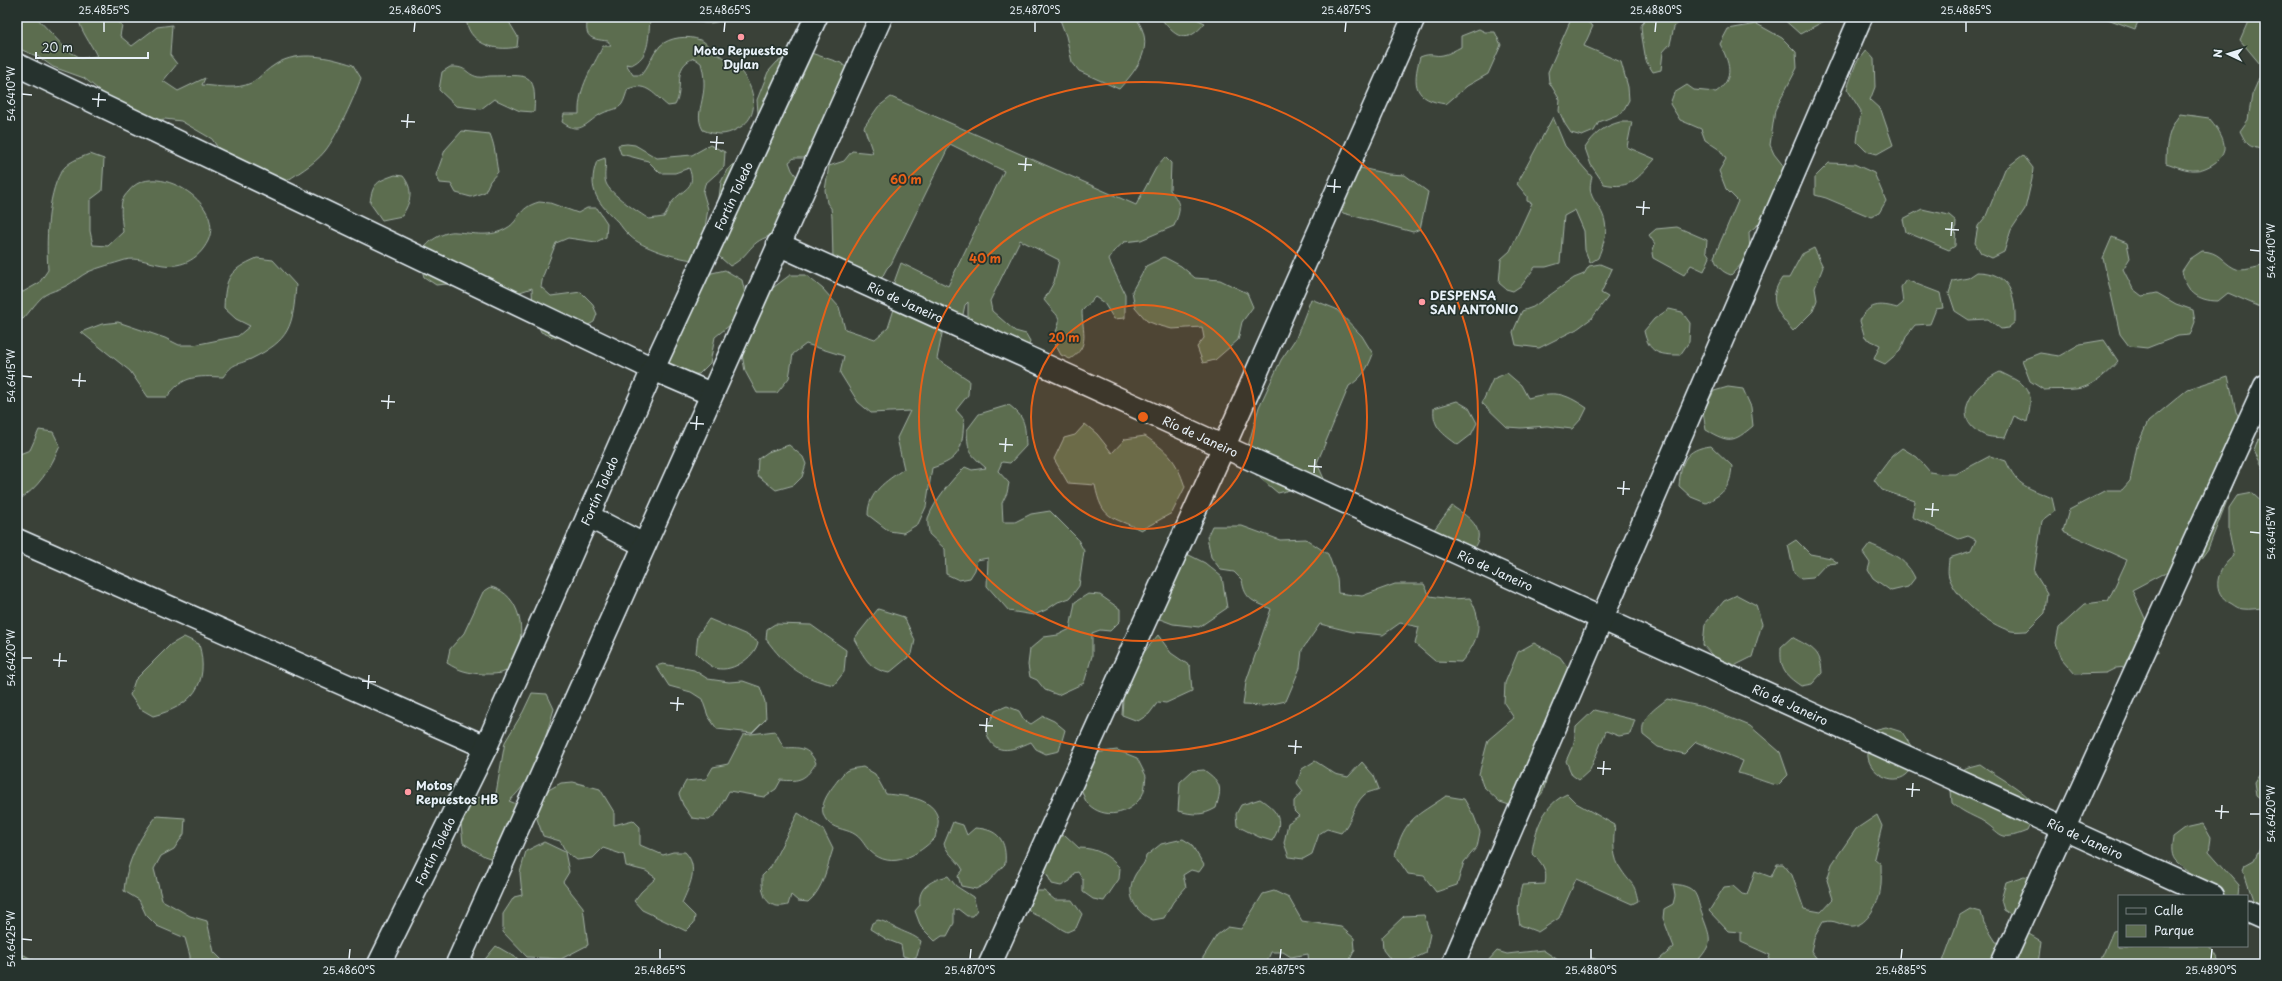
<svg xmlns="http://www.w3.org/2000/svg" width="2282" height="981" viewBox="0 0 2282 981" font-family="'Playpen Sans',sans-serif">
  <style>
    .green { fill: #5c6d50; stroke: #a2afa4 }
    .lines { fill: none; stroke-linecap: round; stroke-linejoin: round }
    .minor-casing { stroke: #e8f1f8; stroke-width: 25 }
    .minor { stroke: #26332d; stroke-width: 22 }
    .ticks { fill: none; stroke: #e8f1f8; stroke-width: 1.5 }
    .ring { fill: none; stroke: #e86118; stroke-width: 2 }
    .poi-dot { fill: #ff9aa2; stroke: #26332d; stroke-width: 1.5 }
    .labels { text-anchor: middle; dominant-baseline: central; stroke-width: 3.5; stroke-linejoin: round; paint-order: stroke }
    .poi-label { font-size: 12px; font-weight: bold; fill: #e8f1f8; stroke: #26332d; text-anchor: start }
    .street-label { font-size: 12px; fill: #e8f1f8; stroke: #26332d }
    .centre { fill: #e86118; stroke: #26332d; stroke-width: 2 }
    .ring-label { font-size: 12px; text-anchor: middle; font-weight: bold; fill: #e86118; stroke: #26332d; stroke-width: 3.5; stroke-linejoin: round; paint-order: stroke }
    .neatline { fill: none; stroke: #e8f1f8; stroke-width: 1.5 }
    .ticks-label { font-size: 10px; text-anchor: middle; fill: #e8f1f8 }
  </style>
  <rect width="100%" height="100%" fill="#3a4138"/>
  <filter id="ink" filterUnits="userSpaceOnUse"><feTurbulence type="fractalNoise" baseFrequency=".025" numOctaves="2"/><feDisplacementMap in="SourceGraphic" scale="8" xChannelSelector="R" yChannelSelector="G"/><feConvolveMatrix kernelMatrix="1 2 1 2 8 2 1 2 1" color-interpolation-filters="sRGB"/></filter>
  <g filter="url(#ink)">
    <path class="green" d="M17,17H36L67,50L81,58L97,56C90,42 81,32 78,17H109L122,25L120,36L132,46L157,27L172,25L170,55L177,64L163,81L178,91L205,78L202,85C217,86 237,90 251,83C260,78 267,69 276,64C299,50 329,57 353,65L361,78C355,96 337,136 325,151C314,165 296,174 281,185L222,154L212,139L181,121L165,119L150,121L109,98L84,78L53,67L39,57L17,48Z
      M466,17H506L518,37L517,47C494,52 467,43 466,17Z
      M588,17H648L650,20C648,39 650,57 631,65L626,64L633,75H641C649,67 652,54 660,46C669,37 689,35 700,40C707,42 711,50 716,54C720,56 724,57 727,59C750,73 768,114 737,129C725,136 715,135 703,130C696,118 701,108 703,95C705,84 704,74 701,63L694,58C671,67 685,88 675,105L668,106C655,96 647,81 628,89C626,93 625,99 622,104C618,110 609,110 603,113C586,121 582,137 562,122L564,114H579C578,87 592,69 603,46H611L608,41C589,39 584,37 588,17Z
      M689,17H727C717,25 698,25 689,17Z
      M1059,17H1095L1094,20L1104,17L1136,18C1156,46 1138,68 1119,89L1079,71L1072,62L1066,36Z
      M1160,17H1192L1205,23C1186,46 1175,37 1160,17Z
      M1572,17H1580L1593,26L1584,46L1621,62L1628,87L1629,100L1622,113L1599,122L1594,131L1582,136L1571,133L1565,124L1559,111L1560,100L1549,82L1548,72Z
      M1646,17L1684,18L1674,27L1670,44L1663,52L1661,70L1653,72L1646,61L1642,37L1641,26Z
      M1781,17H1832L1800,34Z
      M2102,17H2140L2135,29Z
      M2250,17H2265V70L2240,40Z
      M1757,24L1782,38L1796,52L1797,68L1775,110L1770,145L1774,154L1789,173L1773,212L1749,232L1750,255L1731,275C1722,272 1717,267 1714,257L1738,201L1726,189L1719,171L1726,159L1720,150L1705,140L1701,129L1680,120L1670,104L1674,93L1687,85L1694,90L1716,92C1736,78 1729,62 1720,44L1728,29Z
      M1479,29L1485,32H1495L1501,45L1488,74L1467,86L1446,104C1414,100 1412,85 1420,57C1432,52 1434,57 1443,55C1449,54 1455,50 1461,47V36Z
      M1866,50L1874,59L1875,87L1870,100L1881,110L1893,145L1877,154L1866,151L1857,142L1861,111L1847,89L1856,63Z
      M808,52L841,63L850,71L806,158H794L789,162L792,170L800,181L775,235C748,240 752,255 730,266L712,250L721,182L727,170L747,154L759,126L757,100L768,72L777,62L793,54Z
      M450,67C468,66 465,74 478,77C482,78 487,76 490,76C527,76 537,69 534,112L520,111L494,99L481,109L456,106L439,90L442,72Z
      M2265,73V150C2248,146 2248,147 2240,131L2248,120L2252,95L2261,74Z
      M891,97L1136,205L1157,166L1165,157L1171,163L1170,190C1182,205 1181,209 1174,226L1141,240L1124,242L1113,252L1109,260L1125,294V318L1114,319L1104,303L1095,297L1082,311C1082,331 1091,346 1070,359L1061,355L1053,340C1063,313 1061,322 1044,300L1054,282L1059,260L1020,240L990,301L992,311L1015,331L1026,334L1030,341L1026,357L972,323L968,316V302L965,305L962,319L893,285L901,263L948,286L1004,171L950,144L891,264L887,268L880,281L833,260L832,217L831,208L827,203L825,190L829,166L844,161L852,151L873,153L864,127L878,107Z
      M2180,114L2209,118C2221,132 2234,151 2213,164C2208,167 2202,170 2196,170C2186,171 2176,166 2166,163C2166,144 2168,130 2180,114Z
      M1553,117L1565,146L1592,177C1585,200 1601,202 1605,222C1608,234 1602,247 1598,258L1590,263L1585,250L1584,231L1575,210L1564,216L1560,263L1546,267H1535L1522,285L1513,291L1506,289L1499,283L1501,259L1510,251L1532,203L1527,201V196L1517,184Z
      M1620,122H1632L1627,147L1655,159C1638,178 1631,190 1604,184L1591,165L1585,148C1594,134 1604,126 1620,122Z
      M462,131L490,134C496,149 495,157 498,172L490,181L485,192L471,197L456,193L451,184L440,183L436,175L445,150Z
      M627,144L635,145L657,158L692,155L710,145L725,152L724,167L705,184L703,192L708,209L703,239L693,260C676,258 642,248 630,236C625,232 622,227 618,222C599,204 586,190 597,161L605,158C607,166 603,175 606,183C610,194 638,212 649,219L664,217C668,212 669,205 673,201C684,188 697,188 689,168L675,173H660L648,161L621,154L618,145Z
      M90,154L104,159L102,191L90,200V231L93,245L108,246L123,232C122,222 120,211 122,201C123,198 126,194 129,191C153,159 226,202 208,241C198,261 179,269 158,264C147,262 136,257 125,260C113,264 99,267 88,272C80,276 73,283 64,287C58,290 51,291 45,295C39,298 29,313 23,319H17V290L23,292L39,283L48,270C46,243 47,196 61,172C67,162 79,158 90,154Z
      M2023,155L2033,168L2032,179L2025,209L2011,230L2004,252L1992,258L1981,253L1975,243L1978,226L1986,216L2005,169Z
      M1829,163L1854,164L1874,173L1886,201L1879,213L1871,217L1826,198L1815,195V177Z
      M1361,168L1388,174L1405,175L1428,192L1420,229L1413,232L1343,213L1336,204L1350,174Z
      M395,175L403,176C414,190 411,201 402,216L382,220L370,203C372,183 378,181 395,175Z
      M539,202L550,203L578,213L587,208H597L607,223L606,237L596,242L568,238L556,243L543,276L541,287L551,296L581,292L592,303L597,314L594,322L573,333L555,338L541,332L533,314L532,288L514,294L470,282L436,285L424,277C418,258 420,246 439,236C444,234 450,231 456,232C473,233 491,238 507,228C520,221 517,208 539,202Z
      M1922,209L1949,215L1956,221L1955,246L1949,250L1906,232L1903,219Z
      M1677,227L1707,240L1706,251L1710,257L1704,271L1691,265L1684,275L1653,258L1652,253L1655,244L1649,235L1656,229Z
      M2112,237L2127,243L2130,258L2123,269L2133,289L2142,296L2157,293L2176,304L2193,310L2195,322L2190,335L2178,336L2147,348L2129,346L2120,334L2103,258Z
      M1814,248L1823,267L1815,288L1817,300L1813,311L1793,331C1778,313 1766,301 1782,278H1789L1802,254Z
      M2202,251C2220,252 2221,261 2234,268C2243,273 2256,266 2265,266V309L2228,293L2218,301C2197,301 2186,291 2182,271L2190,259Z
      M1164,257L1181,266L1195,278L1220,280L1247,293L1253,307L1242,322L1238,340L1215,360L1203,363L1197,347L1204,338L1202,327L1172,329L1157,325L1147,321L1135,307L1132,291L1146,266Z
      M257,258L273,260L296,285C293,327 290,340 251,359C235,366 234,362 223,377C197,376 183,375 167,397H148L130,371L81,332L102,324L118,322L165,338L179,345H194L238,336L250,326L236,319L224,308C225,278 229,270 257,258Z
      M1600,264L1612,269L1601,293L1608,297L1592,318L1577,329L1539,348L1516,345L1513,332L1522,311L1533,307L1574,278L1584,274L1589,266Z
      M725,270L742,280L745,293L735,321L715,337L710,363L699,374L685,375L664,366L703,275Z
      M1977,272C2009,272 2016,294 2015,322L2008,328L2001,329L1988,319L1969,320L1955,311L1949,293L1953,281L1968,278Z
      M790,275H806L823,289L839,307L845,329L875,339L888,328L895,306L943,329L937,359L969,380L968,395L956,410L964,419C962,448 962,459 932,468L926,507L918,524L903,533L889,531L868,515C868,492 886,481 904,469L897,438L910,411L871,413L858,402L840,373L844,356L806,344L793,354L789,378L777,393H757L745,371L741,349L754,330L770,290Z
      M1906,280L1940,293L1943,308L1936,309L1930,324L1915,325L1907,335L1900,351L1885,364L1874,359L1880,345L1865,338L1860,321C1868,303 1880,303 1897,308L1903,303L1901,287Z
      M1311,299L1336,309L1362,336L1373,354C1368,368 1362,378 1349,386L1317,463L1325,481L1278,493L1254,473L1248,446L1259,407L1281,360L1296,338Z
      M1669,309L1682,312L1690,323L1689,342L1680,355C1658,355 1649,353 1644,331L1654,319Z
      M2104,340L2118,361C2108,373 2091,388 2075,389C2064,390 2054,389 2044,390L2030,381L2022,360L2040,353L2059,356L2080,344Z
      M2000,372C2029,386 2035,389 2027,422L2014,416L2005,438C1998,437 1990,438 1984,435C1947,418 1975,383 2000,372Z
      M1507,373L1521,385L1528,398C1555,391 1563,392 1587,408L1582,418L1572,429L1547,426L1521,428L1507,427L1482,403L1493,379Z
      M2228,376L2236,412L2252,437L2208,549L2197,564L2188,572L2164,573L2132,590L2160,651L2126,667L2116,668L2106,673L2075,674L2062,659L2056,643L2059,628L2085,604L2108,601L2127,560L2063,531L2069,510L2107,490H2122L2130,481L2137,446L2148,422L2188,389Z
      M1728,387L1743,389L1751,407L1753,426C1733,443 1729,443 1706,430L1703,412L1714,391Z
      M1457,401L1469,408L1477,423L1471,435L1458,445C1443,434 1432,427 1434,408Z
      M1009,405C1026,418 1025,425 1026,446L1010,463L1002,462L998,471L1009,483L1007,493L1002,503L1003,522H1015L1031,514L1050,511L1077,538L1084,551L1079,586L1070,598L1058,602L1046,610L1034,615L1009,611L987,586L988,558L977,560L975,570L970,578L959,580L946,574L945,549L929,534C929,529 927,523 928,518C935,500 951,480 965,467L972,470L986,468C969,453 968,452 967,430L979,414Z
      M1085,424L1097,434L1112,453L1125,439L1145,436C1168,452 1176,459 1185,487L1172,513L1141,530C1112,516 1102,521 1095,485L1068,483L1054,459L1064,438L1075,435Z
      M39,430L53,432L60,446C50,469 39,488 17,501V455L30,450Z
      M2265,437V471L2254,451L2258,440Z
      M789,445L803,457L806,464L802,477L794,485L776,490L757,475L758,459L768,452Z
      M1711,446L1732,466C1730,488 1725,492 1706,503L1691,497L1679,486C1681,462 1685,449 1711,446Z
      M1902,448L1917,457L1930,472L1942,474H1956L1990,456L2006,461C2018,488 2028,487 2052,498L2055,511L2042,521L2034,572L2047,593L2045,613L2027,631C2022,631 2016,632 2011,631C1989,625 1956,599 1949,577C1947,572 1949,564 1949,558L1971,551L1976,540L1968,536L1959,539L1912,517L1915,501L1882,490L1874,480L1892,456Z
      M2253,493L2265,504V608C2258,608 2250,610 2243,609C2239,609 2235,606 2232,604C2209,593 2217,568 2234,556L2229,531V508L2237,496Z
      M1452,506C1462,513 1481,523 1478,539C1477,545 1470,553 1467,558L1455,561L1437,557L1433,531Z
      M1212,526H1242L1280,540L1306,539L1328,554L1337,578L1338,593L1362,596L1395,584H1424L1430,596L1451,599L1470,598C1484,623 1479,641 1461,662L1435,661L1415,644L1419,627L1400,623L1383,635L1353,632L1320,624L1302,650L1300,668L1286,701L1263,706L1243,705L1246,682L1271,609C1254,601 1245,601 1242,580L1234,572L1221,570L1211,557L1207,537Z
      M1796,540L1810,554L1831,558L1838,563L1826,564L1813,578L1801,579L1794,573L1788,545Z
      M1870,544C1890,553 1905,557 1915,578L1908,587L1891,591L1873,578L1868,570L1870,563L1863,553Z
      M1187,554L1205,563L1222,577L1227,608L1199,627L1173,624L1157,618Z
      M491,587C521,594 527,634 515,658C513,661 511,666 509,669C502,675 490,674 482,674C469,673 459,671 447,663L450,649L464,633L483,592Z
      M1088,594L1100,595L1120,609V621L1110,631L1100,630L1092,633V656L1084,683L1058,695L1045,690L1037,680L1030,677L1028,665L1030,649L1044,637L1058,635L1070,629L1075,602Z
      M1737,595L1756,605L1762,624L1752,657L1736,665L1719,663L1703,645L1705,624L1724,601Z
      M878,609L904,617L915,640L912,654L889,673C868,669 864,656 854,639Z
      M709,619L747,635L758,642C755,658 729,675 713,667C707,664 701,658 696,653L698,635Z
      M775,624L811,625L846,650L844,672L834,685C800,678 786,666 766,639L767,629Z
      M1158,635L1171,653L1190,666L1192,691L1166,703L1158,702L1149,714L1138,721L1122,715L1123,699L1121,686L1137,661Z
      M184,637L199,644C210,685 192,706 153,716L139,708L130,695L135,680L170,645Z
      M1792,637C1811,648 1821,649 1822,673L1812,684L1801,686C1783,674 1780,668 1781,647Z
      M1534,643L1560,657L1582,687L1555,750L1543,792L1528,811L1500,802L1483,786L1479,774L1488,740L1514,718L1504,703L1505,683L1518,652Z
      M663,664L694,670L708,679L729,682L743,681L760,687L765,702L766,719L752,733L717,729L708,716L702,699L691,692L669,686L656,666Z
      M532,693L547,694L554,709C544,741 536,778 509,801L529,809L493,859L484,856L463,843L460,815L477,798L496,793L505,742L523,712Z
      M1667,699L1704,707L1750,726L1780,752L1788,775L1778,785C1764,783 1753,776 1738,773L1743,761L1696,742L1684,754L1658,747L1643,735C1640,717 1655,709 1667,699Z
      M1007,706L1019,711L1024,720L1031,724L1043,716L1054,721L1065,730L1059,751L1046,754L1036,749L1031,742C1011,751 992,757 986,730L995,711Z
      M1594,710L1635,720L1630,734L1619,736L1606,731L1590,770L1579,780L1572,775L1566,761L1574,743L1576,727Z
      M1886,727L1902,732L1915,752C1914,760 1913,770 1906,775C1893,786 1870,773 1868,757C1867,749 1872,738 1873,730Z
      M775,731L784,748C799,747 809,747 816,763C806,779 800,782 781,780L776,789L764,797L729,791L717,813L709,820L692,818L683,805L679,794L686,781L706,779L713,767L728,764L743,735Z
      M1117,750L1137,758L1146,776C1145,783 1145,792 1141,797C1129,815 1104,820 1088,804C1084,800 1082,790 1080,784L1094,753Z
      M1315,761L1335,774L1348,777L1362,762L1374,776L1379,789C1375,791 1367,792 1364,795C1353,805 1352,822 1341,833L1327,829L1319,834L1312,854L1303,859L1289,857L1284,843L1288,823L1299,816L1294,811V801L1303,791L1297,783L1302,769Z
      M1980,764C2002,780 2019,786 2038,807L2027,831C1997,843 2003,833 1981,820C1969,814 1963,812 1952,803L1950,778L1965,768Z
      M2265,765V802L2256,795L2254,782Z
      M863,767L875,774L886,794C904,796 934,797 938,819C939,824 936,832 935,838C919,854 892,872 870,851C865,847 863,840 856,835C848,829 837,830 829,823C814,809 829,792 838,780C840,778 843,773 846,771C850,768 859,768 863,767Z
      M1204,770C1222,783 1222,787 1216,808C1202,816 1194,815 1178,811L1180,782L1192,771Z
      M573,782L600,789L614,812V825L633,820L640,827V845L663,855L673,852H685C700,867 689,887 682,903L695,916L694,923L686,931L642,910L634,901L641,892L656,878L646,871L626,866L624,855L603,848L593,858L577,860L566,852L560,841L543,836L536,816L543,793L561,783Z
      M1567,794L1576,803L1615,825C1613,841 1612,858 1622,871C1632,886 1634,881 1638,901L1632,904L1576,879L1559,918L1538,932L1520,925C1517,911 1518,899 1522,885L1545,884C1548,870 1542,863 1532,853C1535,829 1544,804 1567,794Z
      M1446,796L1464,799L1474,816L1480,832L1477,847L1464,862L1457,885L1436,892L1424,876L1408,874L1395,855C1405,817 1416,817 1446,796Z
      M1260,799C1278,811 1285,821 1272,841L1259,837L1237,826L1236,814L1241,805Z
      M798,813L823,829L833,849C827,867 823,890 808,902L798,901L791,895L788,905C766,911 761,894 762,876L770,868Z
      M1877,815L1882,826L1874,858L1881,864C1881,874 1882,882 1880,892C1877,905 1866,928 1850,926C1838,925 1836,919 1823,922L1814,938L1811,951L1821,964H1767L1770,955L1741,942V932L1728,931L1709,911L1724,887L1733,886L1742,894L1747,895L1755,871L1771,877L1777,864H1783L1792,875L1804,909L1821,912L1833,899L1827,880L1832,864L1856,829Z
      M157,816L185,818L184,834L174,849L161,856L154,869L162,900L190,916L207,921L214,952L226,964H190V956L185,938L157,926L146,915L139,900L124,891C126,864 139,837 157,816Z
      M953,822L963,825L967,835L975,828C999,829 1007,841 1005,864L987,883L976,889L961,886L958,876L963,870C958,860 948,855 944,844Z
      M2203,824L2211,838L2209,851L2239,885L2238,896H2188L2196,881C2185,859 2167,870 2173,837L2185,828Z
      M1065,835L1079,848C1097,848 1108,855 1120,868L1119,879L1104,901L1093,899L1083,892V880L1078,872L1074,873L1070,881L1061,886L1052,884L1043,867L1048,843Z
      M2265,837V911L2255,906L2243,870L2245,865L2254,860Z
      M1183,839L1191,844L1204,865L1199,872L1191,870L1183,875L1186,887L1173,902L1164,918L1153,920C1136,913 1125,895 1134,877C1138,868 1145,866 1146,856L1161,844Z
      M544,842L565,852L569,872L563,882L583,907L588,945L561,959L527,957L503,932V914L514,897L522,895L520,873L526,851Z
      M948,876L956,886L973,897L977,910L972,916H967L958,909L954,910V923L947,936H942L935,941L921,927L915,911L920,905C917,887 932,880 948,876Z
      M2024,876L2038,878L2043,903L2029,918L2010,914L2004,910L2001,900L2006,882Z
      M1673,884C1700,887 1695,896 1703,917C1710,937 1714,942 1699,959L1700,964H1654L1674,947L1663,918L1664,909L1673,904L1675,896Z
      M1036,891H1044L1055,900H1072L1082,914L1076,928L1067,932C1060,929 1055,924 1048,920C1039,915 1033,917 1027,907L1029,899Z
      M1274,891L1289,898L1302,921L1341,927L1354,938L1355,949L1348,964H1309L1308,954L1291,957L1283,952H1271L1266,964H1199L1217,935L1228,927L1241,929L1263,894Z
      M1970,909L1981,912L1984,923L1996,942L2006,943L2027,933L2041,941L2038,964H1942L1960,915Z
      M1424,915L1430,934L1426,953L1402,964H1394L1383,950L1382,937L1404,916Z
      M878,920C887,922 890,925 898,929C908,934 912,934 921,941L917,956L912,959L903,956L901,945L888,940L870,929L872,923Z
      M2119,930V946H2208L2211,948L2220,964H2099L2113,931Z
      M496,946L517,958L523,964H481Z
      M1543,950L1564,964H1485L1497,951L1507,954Z
      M24,955L41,964H17V957Z
      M1592,958L1611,964H1589Z"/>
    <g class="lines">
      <defs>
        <g id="minor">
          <path d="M17,65L653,369L711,394"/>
          <path id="s1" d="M778,244L2212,896"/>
          <path d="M588,516L644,545"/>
          <path d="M17,540L486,747"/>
          <path d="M2247,911L2265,919"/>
          <path id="s2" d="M379,964L486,747L653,369L816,17"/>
          <path d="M457,964L881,17"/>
          <path d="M990,964L1224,446L1414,17"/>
          <path d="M1453,964L1861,17"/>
          <path d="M2002,964L2265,386"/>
        </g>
      </defs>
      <use href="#minor" class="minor-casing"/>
      <use href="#minor" class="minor"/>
    </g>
  </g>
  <path class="ticks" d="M104,32V22M414,32L415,22M724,32L725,22M1035,32V22M1345,32L1346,22M1655,32L1656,22M1966,32V22M22,94L32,95M92,99L106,100M98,107L99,93M401,121L415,122M407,128L408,114M710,142L724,143M716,150L717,136M1018,164L1032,165M1025,171L1026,158M1327,186L1341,187M1334,193L1335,179M1636,207L1650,208M1643,215L1644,201M1945,229L1959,230M1951,236L1952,222M2250,250L2260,251M22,376L32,377M72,380L86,381M79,387L80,373M381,401L395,402M388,409L389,395M690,423L704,424M696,430L697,416M999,444L1013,445M1005,452L1006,438M1308,466L1322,467M1314,473L1315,459M1617,488L1630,489M1623,495L1624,481M1925,509L1939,510M1932,517L1933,503M2250,532L2260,533M22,658H32M53,660L67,661M59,667L60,653M362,681L376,682M368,689L369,675M670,703L684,704M677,711L678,697M979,725L993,726M986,732L987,718M1288,746L1302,747M1295,754L1296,740M1597,768L1611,769M1603,775L1604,761M1906,789L1920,790M1912,797L1913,783M2215,811L2229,812M2250,814H2260M2221,819L2222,805M22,939L32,940M349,959L350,949M660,959V949M970,959L971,949M1280,959L1281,949M1591,959V949M1901,959L1902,949M2211,959L2212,949"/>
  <circle cx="1143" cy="417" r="112" fill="#e86118" fill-opacity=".12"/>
  <g class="ring">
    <circle cx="1143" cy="417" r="112"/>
    <circle cx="1143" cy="417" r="224"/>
    <circle cx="1143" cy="417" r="335"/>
  </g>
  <g class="poi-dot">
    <circle cx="741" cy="37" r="4"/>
    <circle cx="1422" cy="302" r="4"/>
    <circle cx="408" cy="792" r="4"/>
  </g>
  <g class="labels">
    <g class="poi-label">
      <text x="741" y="50" text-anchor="middle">Moto Repuestos<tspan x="741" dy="14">Dylan</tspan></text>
      <text x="1430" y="295">DESPENSA<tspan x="1430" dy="14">SAN ANTONIO</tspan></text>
      <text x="416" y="785">Motos<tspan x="416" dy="14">Repuestos HB</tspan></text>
    </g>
    <g class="street-label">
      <text stroke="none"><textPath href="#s2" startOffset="846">Fortín Toledo</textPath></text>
      <text stroke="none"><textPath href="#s1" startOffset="140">Río de Janeiro</textPath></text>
      <text stroke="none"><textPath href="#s1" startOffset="464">Río de Janeiro</textPath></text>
      <text stroke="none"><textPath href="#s2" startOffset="522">Fortín Toledo</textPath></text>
      <text stroke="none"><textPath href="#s1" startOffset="788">Río de Janeiro</textPath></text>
      <text stroke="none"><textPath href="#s1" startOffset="1112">Río de Janeiro</textPath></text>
      <text stroke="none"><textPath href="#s1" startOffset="1436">Río de Janeiro</textPath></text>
      <text stroke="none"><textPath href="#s2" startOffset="126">Fortín Toledo</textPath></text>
    </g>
  </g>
  <circle cx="1143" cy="417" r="6" class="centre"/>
  <g class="ring-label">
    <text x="906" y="184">60 m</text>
    <text x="985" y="263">40 m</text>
    <text x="1064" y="342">20 m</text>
  </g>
  <rect width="2282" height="981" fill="none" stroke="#26332d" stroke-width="44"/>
  <rect x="2118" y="895" width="130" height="52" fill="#26332d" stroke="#747f7e"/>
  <rect x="2126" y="908" width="20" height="6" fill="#26332d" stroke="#747f7e"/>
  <text x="2154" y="915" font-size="12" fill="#e8f1f8">Calle</text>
  <rect x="2126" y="925" width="20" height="12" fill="#5c6d50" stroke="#747f7e"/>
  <text x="2154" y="935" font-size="12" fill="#e8f1f8">Parque</text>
  <g transform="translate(2228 54) rotate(274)" stroke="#26332d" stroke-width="3" paint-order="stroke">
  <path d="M0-3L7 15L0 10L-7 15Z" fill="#e8f1f8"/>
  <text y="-6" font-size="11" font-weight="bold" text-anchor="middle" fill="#e8f1f8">N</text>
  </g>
  <path d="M36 52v6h112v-6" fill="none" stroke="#e8f1f8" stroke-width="2"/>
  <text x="42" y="52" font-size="12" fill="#e8f1f8" stroke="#26332d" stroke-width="3" paint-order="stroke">20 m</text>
  <rect x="22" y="22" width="2238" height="937" class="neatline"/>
  <g class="ticks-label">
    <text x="104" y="14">25.4855°S</text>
    <text x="415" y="14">25.4860°S</text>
    <text x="725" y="14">25.4865°S</text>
    <text x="1035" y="14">25.4870°S</text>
    <text x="1346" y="14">25.4875°S</text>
    <text x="1656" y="14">25.4880°S</text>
    <text x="1966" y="14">25.4885°S</text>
    <text transform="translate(11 94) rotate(-90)" y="4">54.6410°W</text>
    <text transform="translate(2271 251) rotate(-90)" y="4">54.6410°W</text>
    <text transform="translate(11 376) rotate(-90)" y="4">54.6415°W</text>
    <text transform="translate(2271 533) rotate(-90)" y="4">54.6415°W</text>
    <text transform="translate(11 658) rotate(-90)" y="4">54.6420°W</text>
    <text transform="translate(2271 814) rotate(-90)" y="4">54.6420°W</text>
    <text transform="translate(11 939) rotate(-90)" y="4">54.6425°W</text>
    <text x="349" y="974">25.4860°S</text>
    <text x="660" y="974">25.4865°S</text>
    <text x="970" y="974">25.4870°S</text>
    <text x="1280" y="974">25.4875°S</text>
    <text x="1591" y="974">25.4880°S</text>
    <text x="1901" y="974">25.4885°S</text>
    <text x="2211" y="974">25.4890°S</text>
  </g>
</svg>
